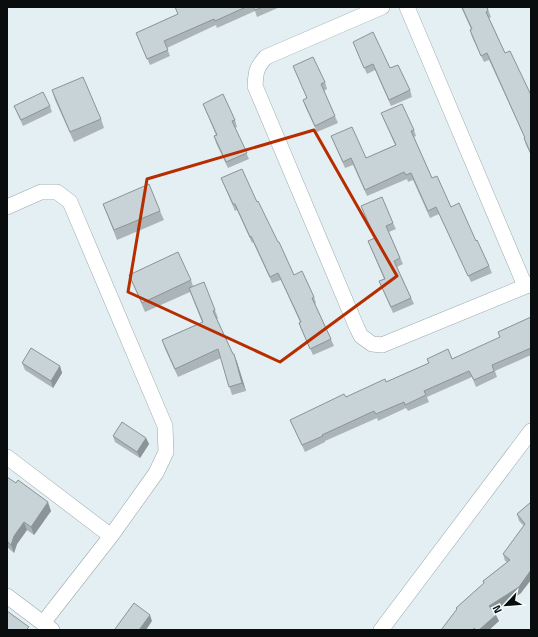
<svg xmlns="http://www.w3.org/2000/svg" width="538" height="637" viewBox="0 0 538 637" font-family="'Titillium Web',sans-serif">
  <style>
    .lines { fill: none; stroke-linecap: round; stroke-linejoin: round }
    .minor-casing { stroke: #9ca7aa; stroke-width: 16 }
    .minor { stroke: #fff; stroke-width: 15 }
    .wall { fill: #abb5b8 }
    .shaded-wall { fill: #8b9496 }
    .building { fill: #c7d3d6; stroke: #8b9496 }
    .marked { fill: none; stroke: #b72d00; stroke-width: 3; stroke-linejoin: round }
  </style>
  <rect width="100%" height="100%" fill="#e3eff2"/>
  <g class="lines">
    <defs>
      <path id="minor" d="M382,7L266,57C256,68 256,71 255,86L357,328L361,336L372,344L382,345L531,284
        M407,7L525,286
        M7,207L41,192H57L70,202L165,426L166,452L156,473L111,536L43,623
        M7,457L111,536
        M7,596L52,630
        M381,630L531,431"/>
    </defs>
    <use href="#minor" class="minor-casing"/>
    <use href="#minor" class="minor"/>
  </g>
  <path class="wall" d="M175,7H280L257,17L255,11L217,28L216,25L167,48L170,56L150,65L136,33L178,14Z
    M461,7H487L491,17L489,18L505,53L531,95V155L526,145L524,138H525L489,60L484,62L472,37L470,30L471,29Z
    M353,42L390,68L410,90L412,97L391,106L375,70L367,74Z
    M293,66L325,82L327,89L324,91L338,123L317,132L305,106L303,100L307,98Z
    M52,90L101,119L104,128L74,142L55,100Z
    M203,104L235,120L237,127L235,128L249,159L228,168L216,143L214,136L216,135Z
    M14,106H50L52,112L23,126Z
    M381,113L414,130L416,136L414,137L432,178L451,207L476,241L489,266L492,273L471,282L439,214L430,218L413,180L408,182L407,179L367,196L353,165L345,168L331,136L366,158L395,145Z
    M221,178L257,202L294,275L314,297L316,303L315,304L334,346L313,355L301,329L299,323L300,322L281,280L272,283L253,242L252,243L237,210L235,211Z
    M103,204L160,211L164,220L117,240Z
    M361,206L393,223L396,229L389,232L403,264L397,267L414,304L393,313L379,281L384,279L368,241L375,238Z
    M129,275L191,280L193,286L215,310L218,318L217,319L233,354L237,362L246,391L232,395L221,358L178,377L165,349L162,340L202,322L190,292L145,312L133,284Z
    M531,317V355L495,371L497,377L476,387L472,377L427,397L429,402L408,411L406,408L378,421L377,418L325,441V442L305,452L290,420L346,397L386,382L429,363L427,359H452L500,338L498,332Z
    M22,363L60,366L62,373L53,388L25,370Z
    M113,436L146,438L149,444L140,458L115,442Z
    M7,477L51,511L34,535L27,530L17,544L14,553L7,547Z
    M531,502L521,593L493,611L499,621L489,630H441L457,610L456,608L484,583L483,581L507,562L505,561L503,554L524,526L519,521L517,514Z"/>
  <path class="shaded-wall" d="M234,354L237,362L246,391L242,383Z
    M60,366L62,373L53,388L51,381Z
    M146,438L149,444L140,458L137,452Z
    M48,502L51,511L34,535L31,527Z
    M24,522L27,530L17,544L14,553L11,545L14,536Z
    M531,570V580L521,593L491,613L489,606Z
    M150,615L152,621L146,630H139Z
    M496,615L499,621L489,630H479Z"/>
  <path class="building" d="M175,7H246L215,21L214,19L164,41L168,50L147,59L136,33L178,14Z
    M253,7H263L255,10Z
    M462,7H487L488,11L486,12L505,53L510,51L531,95V154L524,138H525L487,53L481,56L470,30L472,29Z
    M373,32L390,68L398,65L410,90L389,100L373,64L364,68L353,42Z
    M313,57L325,82L321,84L335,116L315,126L303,100L307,98L293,66Z
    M83,77L101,119L70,132L52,90Z
    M43,92L50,106L21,120L14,106Z
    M223,94L235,120L232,121L247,153L226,162L214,136L217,135L203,104Z
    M402,104L414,130L411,131L432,178L437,176L451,207L459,203L476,241L477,240L489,266L468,276L436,207L428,211L411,173L406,175L404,172L365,190L351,158L343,162L331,136L352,127L366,158L396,145L381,113Z
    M242,169L257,202L258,201L278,242H279L294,275L302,271L314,297L312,298L331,339L310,349L299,323L301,322L278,273L270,277L251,236L250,237L235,204H233L221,178Z
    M149,184L160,211L114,230L103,204Z
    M382,197L393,223L386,226L400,258L394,261L411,298L391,307L379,281L385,279L368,241L375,238L361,206Z
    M178,252L191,280L142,303L129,275Z
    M204,282L215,310L213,311L233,354H234L242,383L229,387L218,349L175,369L162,340L203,322L189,288Z
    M531,317V348L492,365L494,371L474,380L469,371L424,391L426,395L405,405L404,402L376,414L374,411L322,435L323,436L302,445L290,420L344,394L346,397L385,379L386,382L429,363L427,359L448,349L452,359L500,337L498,332Z
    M31,348L60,366L51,381L22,363Z
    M122,422L146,438L137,452L113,436Z
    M7,477L16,483L18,480L48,502L31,527L24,522L14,536L11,545L7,541Z
    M531,502V570L519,587L489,606L496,615L479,630H476L474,628L473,630H441L457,609L456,608L484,583L483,581L510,560L503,554L525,524L517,514Z
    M134,603L150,615L139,630H116L115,629Z
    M7,611L29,627L27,629L29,630H7Z"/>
  <path class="marked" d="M314,130L397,276L280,362L128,292L147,179Z"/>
  <rect width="538" height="637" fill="none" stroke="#090d0e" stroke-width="16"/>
  <g transform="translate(506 605) rotate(244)" stroke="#f2fcff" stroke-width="3" paint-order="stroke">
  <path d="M0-3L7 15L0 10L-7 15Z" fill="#090d0e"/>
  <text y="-6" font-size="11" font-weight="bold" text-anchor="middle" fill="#090d0e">N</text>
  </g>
</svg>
